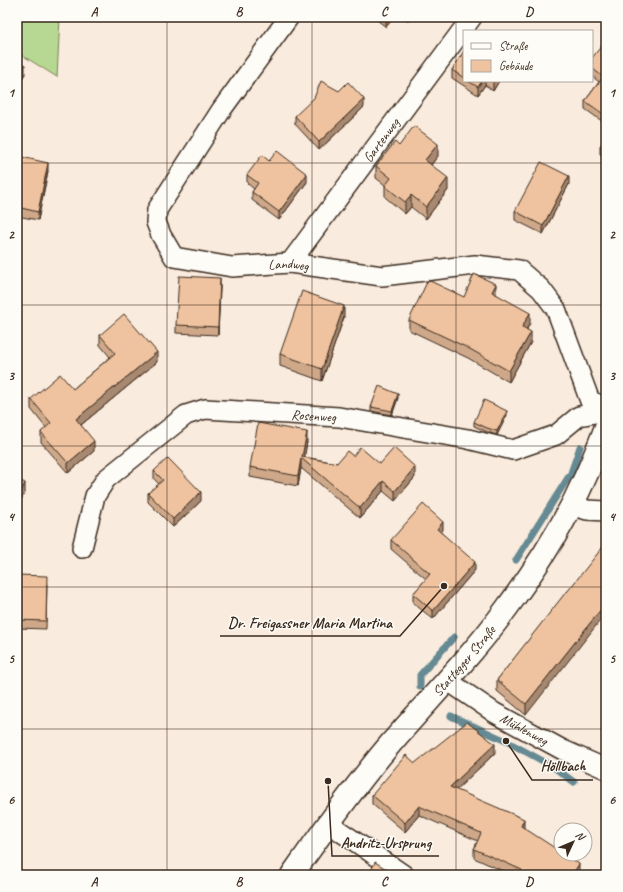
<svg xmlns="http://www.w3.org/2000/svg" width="623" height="892" viewBox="0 0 623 892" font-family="Caveat,sans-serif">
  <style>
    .green { fill: #b7d892; stroke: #798158 }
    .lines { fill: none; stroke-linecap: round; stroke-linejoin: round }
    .stream { stroke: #658a93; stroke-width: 7 }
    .minor-casing { stroke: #3b2a1e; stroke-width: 22 }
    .secondary-casing { stroke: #3b2a1e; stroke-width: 25 }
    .minor { stroke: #fdfcf7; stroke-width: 19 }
    .secondary { stroke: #fdfcf7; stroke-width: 22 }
    .wall { fill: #cea889; stroke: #3b2a1e }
    .shaded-wall { fill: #a7886f; stroke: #3b2a1e }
    .building { fill: #efc39f; stroke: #3b2a1e }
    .grid { fill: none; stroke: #3b2a1e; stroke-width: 1; stroke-opacity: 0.55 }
    .labels { text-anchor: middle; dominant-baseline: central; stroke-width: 3; stroke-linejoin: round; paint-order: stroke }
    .street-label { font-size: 14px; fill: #3b2a1e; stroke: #fdfcf7 }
    .leader { fill: none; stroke: #3b2a1e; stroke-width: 1.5 }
    .callout-dot { fill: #3b2a1e; stroke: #fdfcf7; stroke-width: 1.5 }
    .callout-label { font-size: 15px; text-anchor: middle; font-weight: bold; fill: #3b2a1e; stroke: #fdfcf7; stroke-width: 3; stroke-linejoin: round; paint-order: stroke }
    .neatline { fill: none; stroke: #3b2a1e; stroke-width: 1.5 }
    .grid-label { font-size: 13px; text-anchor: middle; font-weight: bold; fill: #3b2a1e }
  </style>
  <rect width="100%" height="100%" fill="#f9ebdd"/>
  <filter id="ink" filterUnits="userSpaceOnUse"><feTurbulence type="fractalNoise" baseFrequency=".025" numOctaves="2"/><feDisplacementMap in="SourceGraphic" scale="8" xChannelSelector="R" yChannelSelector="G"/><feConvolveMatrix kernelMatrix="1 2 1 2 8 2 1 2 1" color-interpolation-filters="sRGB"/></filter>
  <g filter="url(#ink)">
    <path class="green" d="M17,17H60L57,77L17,52Z"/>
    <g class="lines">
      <path class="stream" d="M605,370L606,360
        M516,560L571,473L580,447
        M420,686V675L454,637
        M451,716L506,741L552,766L574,782"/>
      <defs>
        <g id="minor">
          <path id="s1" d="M289,17L222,109L157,210L156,222L161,235L174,257L232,267L290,263L382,276L475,265L519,270L541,289L556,309L590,401L606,407"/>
          <path id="s2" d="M290,263L472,17"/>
          <path d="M572,505L587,510L606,511"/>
          <path id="s3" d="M82,548L95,496L106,479L186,415L205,409L339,417L468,439L513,450L556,435L579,416L606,411"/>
          <path id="s4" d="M448,681L495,713L563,750L606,769"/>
          <path d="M328,823L404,875"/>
        </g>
        <g id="secondary">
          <path id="s5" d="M292,875C324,829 356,784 392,742C430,698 471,657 506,609C535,570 564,525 584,480C592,463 599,445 606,427"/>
        </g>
      </defs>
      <use href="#minor" class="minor-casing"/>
      <use href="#secondary" class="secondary-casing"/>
      <use href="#minor" class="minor"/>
      <use href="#secondary" class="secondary"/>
    </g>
    <path class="wall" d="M373,17H394L386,27Z
      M403,17H413L409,21Z
      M606,46V124L585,109V101L599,82L592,76V58Z
      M464,51V81H499L493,91L485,85L478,95L452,78V70Z
      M364,107L319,150L295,124V116Z
      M606,138V158L600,154V146Z
      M399,146L438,156L431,165L448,190L426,219L411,207L405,214L385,197V185L376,178V166Z
      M17,156L48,171L38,220L17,216Z
      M269,161L307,182L279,220L252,200V192L254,189L247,183V175Z
      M569,184L543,234L515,220V211Z
      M220,287L218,335L176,333V325Z
      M496,294L530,323L527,329L531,342L509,382L468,358L409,330V320L464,297Z
      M344,317L322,381L280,366V354Z
      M100,335L157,362L81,425L94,451L68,473L41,442V432L46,428L31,409V399L73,389L110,357L100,345Z
      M398,398L392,415L371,411V407Z
      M507,415L497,435L487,432L474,426V422Z
      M307,442L304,457L337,463L353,456L380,464L415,477L395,501L383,491L360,518L301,468L298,486L250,477V467Z
      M154,471L201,501L173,527L148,502V493L159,484L154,479Z
      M443,530L441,532L475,570L433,619L413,603V594L426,579L391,549V540Z
      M17,575L47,584L46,629L17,628Z
      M567,592L526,715L497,691V680Z
      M495,753L456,790L524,828L579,873L578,875H512L474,858V849L478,841L419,815L405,832L372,804V795L415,763Z"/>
    <path class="shaded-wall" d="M386,17H394L386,27Z
      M409,17H413L409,21Z
      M25,65V74L17,87V78Z
      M482,81H485V85L478,95V87Z
      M494,81H499L493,91V82Z
      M364,99V107L319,150V142Z
      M438,144V156L425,172V160Z
      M48,163V171L38,220V212Z
      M307,174V182L279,220V212Z
      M569,176V184L543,234V226Z
      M448,178V190L426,219V207Z
      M411,195V207L405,214V202Z
      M220,278V287L218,335V327Z
      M496,284V295L492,292Z
      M344,306V317L322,381V369Z
      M530,313V323L522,337V327Z
      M531,332V342L509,382V371Z
      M157,352V362L76,429V419Z
      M398,394V398L392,415V411Z
      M507,411V415L497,435V431Z
      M307,432V442L304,460L302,457Z
      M94,441V451L68,473V463Z
      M301,458V468L298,486V476Z
      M415,467V477L395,501V491Z
      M383,481V491L360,518V508Z
      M25,483V492L17,508V499Z
      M201,492V501L173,527V519Z
      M443,522V530L437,537V529Z
      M475,562V570L433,619V611Z
      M606,603V613L526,715V704Z
      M495,744V753L450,796V787Z
      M419,806V815L405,832V823Z
      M524,819V829L521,826Z
      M579,864V873L578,875H572Z"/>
    <path class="building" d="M603,44L606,46V116L585,101L603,77L592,68V58Z
      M464,51V78L452,70Z
      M17,60L25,65L17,78Z
      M321,81L339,91L348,82L364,99L319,142L295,116L314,98Z
      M468,81H482L478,87Z
      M414,126L438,144L425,160L448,178L426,207L411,195L405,202L385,186L391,178L376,166L395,142L399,146Z
      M606,138V150L600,146Z
      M277,151L307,174L279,212L252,192L258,183L247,175L262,155L269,161Z
      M17,156L48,163L38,212L17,207Z
      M541,162L569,176L543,226L515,211Z
      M474,274L496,284L492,292L530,313L522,327L531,332L509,371L468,348L409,320L428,280L464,297Z
      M179,276L220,278L218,327L176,325Z
      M302,291L344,306L322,369L280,354Z
      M124,314L157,352L76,419L94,441L68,463L41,432L51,423L31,399L60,374L73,389L115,353L100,335Z
      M379,386L398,394L392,411L371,407Z
      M484,400L507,411L497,431L487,428L474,422Z
      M258,423L307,432L302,457L337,463L347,451L353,456L360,447L380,464L394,448L415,467L395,491L383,481L360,508L301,458L298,476L250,467Z
      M168,458L201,492L173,519L148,493L163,480L154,471Z
      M17,479L25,483L17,499Z
      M423,504L443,522L437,529L475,562L433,611L413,594L430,574L391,540Z
      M606,543V603L526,704L497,680L566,592H567Z
      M17,575L47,576L46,621L17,620Z
      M467,722L495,744L450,787L524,819L521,826L561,852V854H564L579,864L572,875H519L522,870L474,849L481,833L419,806L405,823L372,795L406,755L415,763Z
      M375,862L391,872L390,875H369Z
      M359,872L367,875H358Z"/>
  </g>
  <path class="grid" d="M167,17V875M312,17V875M456,17V875M17,163H606M17,305H606M17,446H606M17,587H606M17,729H606"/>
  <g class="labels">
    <g class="street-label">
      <text stroke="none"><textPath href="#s2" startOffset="153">Gartenweg</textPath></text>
      <text stroke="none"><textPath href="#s1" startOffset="401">Landweg</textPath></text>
      <text stroke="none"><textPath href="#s3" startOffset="305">Rosenweg</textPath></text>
      <text stroke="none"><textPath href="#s5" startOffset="275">Stattegger Straße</textPath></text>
      <text stroke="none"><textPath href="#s4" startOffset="90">Mühlenweg</textPath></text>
    </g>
  </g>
  <path class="leader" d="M444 586L400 636H220M506 741L532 780H593M328 781L332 856H439"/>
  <g class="callout-dot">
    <circle cx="444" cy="586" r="4"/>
    <circle cx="506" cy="741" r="4"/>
    <circle cx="328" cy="781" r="4"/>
  </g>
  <g class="callout-label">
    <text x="310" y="628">Dr. Freigassner Maria Martina</text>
    <text x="563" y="771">Höllbach</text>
    <text x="386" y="848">Andritz-Ursprung</text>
  </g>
  <rect width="623" height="892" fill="none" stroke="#fdfcf7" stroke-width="44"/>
  <rect x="463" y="30" width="130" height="52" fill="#fdfcf7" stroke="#afa8a0"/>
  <rect x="471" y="43" width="20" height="6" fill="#fdfcf7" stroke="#afa8a0"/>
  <text x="499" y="50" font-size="12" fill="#3b2a1e">Straße</text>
  <rect x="471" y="60" width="20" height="12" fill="#efc39f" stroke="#afa8a0"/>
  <text x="499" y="70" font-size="12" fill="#3b2a1e">Gebäude</text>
  <g transform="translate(573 842) rotate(46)"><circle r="19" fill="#fdfcf7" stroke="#afa8a0"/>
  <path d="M0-3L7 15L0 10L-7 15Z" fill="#3b2a1e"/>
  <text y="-6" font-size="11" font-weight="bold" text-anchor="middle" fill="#3b2a1e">N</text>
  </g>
  <rect x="22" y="22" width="579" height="848" class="neatline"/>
  <g class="grid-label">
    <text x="94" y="16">A</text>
    <text x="239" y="16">B</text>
    <text x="384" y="16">C</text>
    <text x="529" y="16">D</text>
    <text x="11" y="97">1</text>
    <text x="612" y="97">1</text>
    <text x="11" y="239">2</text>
    <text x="612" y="239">2</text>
    <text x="11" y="380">3</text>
    <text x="612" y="380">3</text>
    <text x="11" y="521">4</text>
    <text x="612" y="521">4</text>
    <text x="11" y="663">5</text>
    <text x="612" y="663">5</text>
    <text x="11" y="804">6</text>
    <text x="612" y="804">6</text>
    <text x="94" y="886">A</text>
    <text x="239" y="886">B</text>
    <text x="384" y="886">C</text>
    <text x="529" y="886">D</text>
  </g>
</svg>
